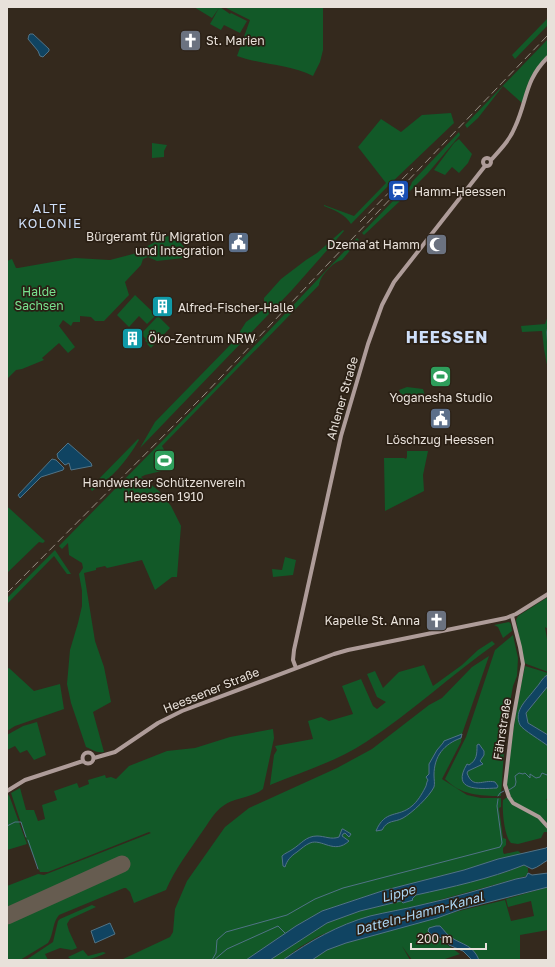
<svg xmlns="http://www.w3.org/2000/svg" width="555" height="967" viewBox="0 0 555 967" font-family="'Golos Text',sans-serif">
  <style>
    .green { fill: #125928 }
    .water { fill: #104462; stroke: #517386 }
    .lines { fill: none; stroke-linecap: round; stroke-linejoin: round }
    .stream { stroke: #517386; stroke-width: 1 }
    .runway { stroke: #665c50; stroke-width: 17 }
    .major { stroke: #ae9c99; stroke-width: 4 }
    .rail { stroke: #978e84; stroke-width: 1; stroke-dasharray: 8 4; stroke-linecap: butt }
    .labels { text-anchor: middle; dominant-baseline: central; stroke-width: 3.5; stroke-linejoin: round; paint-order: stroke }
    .poi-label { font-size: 12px; fill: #e8e1da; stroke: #2a1f14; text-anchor: start }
    .park-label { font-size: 12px; fill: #78e38f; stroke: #2a1f14 }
    .street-label { font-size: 12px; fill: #e8e1da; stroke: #2a1f14 }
    .neighbourhood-label { font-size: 13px; letter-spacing: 1px; fill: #cfdff9; stroke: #2a1f14 }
    .water-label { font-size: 13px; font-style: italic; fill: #acd7f5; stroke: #2a1f14 }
    .district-label { font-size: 16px; font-weight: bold; letter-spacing: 1px; fill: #cfdff9; stroke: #2a1f14 }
  </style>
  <rect width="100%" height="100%" fill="#34291d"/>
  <path class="green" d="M194,7H323V50L320,62L313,76C289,64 262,65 237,56L250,20L226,8L220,7L230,14L231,13L247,21L240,33L224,25L221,30L210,24L219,8L212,18Z
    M548,18V25L515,59L512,55Z
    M548,39V55C533,69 527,83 522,103L503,86L478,118L467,128L465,125Z
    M451,113L454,123L389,185L351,224C345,214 334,210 324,206V205L354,216L386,183L358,147L381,119L401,132L422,115Z
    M459,132L460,135L428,173L407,194V190L411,185L412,182Z
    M459,139L472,154L468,163L459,173L452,167L445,175L434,170L454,143Z
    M152,143L167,145L164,151V157L152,158Z
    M398,199L400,201L364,235L362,233L393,201Z
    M343,230L344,231L292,290L140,448L155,422L234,341L246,322L264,309V298L281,279L306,260L317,253Z
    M166,236L176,237L192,257L157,261L148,257L143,259L141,265L125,282L129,295L104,321H95L91,317L80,316V322H73L71,326L63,320L59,326L75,347L68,353L59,343L42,358L44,360L22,369L16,370L7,379V261L12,259L16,268H18L75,258L110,260L133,254Z
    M357,238L359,240L342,260C333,262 320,276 319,285L162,446L174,468L145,475L141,477L159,491L171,506L181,526L177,577H172L155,590L142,560L107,568L105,566L96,568V570L84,573L95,641L104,667L111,702L93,712L104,752C95,753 94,750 86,747L71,703L67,684L70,650L78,623L82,606V591L79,574L83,568L82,563L69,555L68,543L62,549L59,546L225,377Z
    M135,295L156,315L147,324L139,316L129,327L117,315Z
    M548,316V370L544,349L542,331L522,332L521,326L545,324Z
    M157,317H159L170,328L151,348L147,344L148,343L145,341L146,339L141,334Z
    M407,387L423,389L426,400L403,399L399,390Z
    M138,439L139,440C126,462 113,477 92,491L90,488Z
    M407,451H428L423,475L424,491L385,511L384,458H404L406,459L407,457Z
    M7,507L9,508L45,541L43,543L39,542L7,573Z
    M55,550L71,574H67L54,556L7,604V598Z
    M285,557L296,560L293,575L273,577L272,569L282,570Z
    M548,597V629L545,627L547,639L548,638V672L524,663L516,620L518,616Z
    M509,622L511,624L512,631L503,638L498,627L494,625Z
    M513,635L518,658L517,676L513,686L503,742L504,751L501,796C479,796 461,795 445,779L466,737L495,650Z
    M492,641L495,644C451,675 412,712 366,742C337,761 302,772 270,785L274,755L277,750L275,746L313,739L308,721L321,717L329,721L353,714L342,686L361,679L373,706L377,709L386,702L377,697L367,674L375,671L383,688L399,672L424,665L433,686L462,665L478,650Z
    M489,656L462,734L461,742L442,779L467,795L481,798H501V807L499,808L503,838L506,839V845L503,848V852L504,854L518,851L522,854L498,859L464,870L382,891L322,911L296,926L246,960H121L170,937L173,932L175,909L187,881L225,827L249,808L337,768L372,749L429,705L442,698L472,667Z
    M525,666L548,673V677H544L536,689L523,704L526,730L548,746V797L546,800L548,801V824L541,817L514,802L511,798L506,781L518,699Z
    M9,668L34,691L60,684L64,709L15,726L7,731V669Z
    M548,686V735L528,723L526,713Z
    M37,722L46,755L34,760L27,750L20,753L15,746L7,750V735L23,726Z
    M273,729L274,738L263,789C252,798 235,797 223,806C214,812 208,824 202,832C189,851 175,869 166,890L134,903L130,892L126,888H124L59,915C52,923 54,934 48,943L20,960H7V886L38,874L44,875L151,833L149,832L48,872H40L27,841L11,793L20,788L26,810H34L38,821L45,819L42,805L57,800L54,791L77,783L79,788L89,784L88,780L105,775L106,778L111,777L116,779L129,766L167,751L195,748L230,737Z
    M9,795L27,844L7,850V796Z
    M507,797C511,801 514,806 519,808C528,814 547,818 548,832H544L541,838L518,844L511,843C504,836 502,810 503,800Z
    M524,865L528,868V872L526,876L421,905L371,916L352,922L319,936L300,947L283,960H270L327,923L360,911L401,901L403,903L408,902L416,895L479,880L509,871Z
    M548,887V930L520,935V960H479C473,946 463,945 452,938C447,935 444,930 440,926L432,928L428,931L460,954L442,960H412L402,946L410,960H312L327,950L346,943L459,911L505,900L511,921L534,916L531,901L508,907L506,899Z
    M92,905L96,907L70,919L67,924L69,931L77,948L72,950L60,948L45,954L48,960H26L53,942L58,921L60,919Z
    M83,950L88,956L103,952L106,953C97,957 76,966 68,957Z"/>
  <path class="water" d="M30,34H33L49,49V51L43,57L40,56L38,51L28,39L29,35Z
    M68,443L91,463L92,466L71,470L69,463L65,465L58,458L57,454Z
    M52,459L56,460L64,468L63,470L41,477L20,498L18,495Z
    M547,675L548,686L526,713L528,723L548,735V746C542,741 523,730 520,725C513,710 528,699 535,689C540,684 542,678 547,675Z
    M462,734L461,738C444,744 434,756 434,775C434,779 435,784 434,787C429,797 412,813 403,818C394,823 388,819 382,830L376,831C385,809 398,818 412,806C417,802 422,794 425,788C427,785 426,783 428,780L426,777L429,774V764L437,750L443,743L444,741Z
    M479,744L484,751V755L480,761L483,764L468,771L467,773C473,790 483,779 495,782L498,786L497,788C478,789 451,791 467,764L469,765C477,760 477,754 477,745Z
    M342,829H343L351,834L349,837L345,833L343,834L342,836L349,841C334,855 322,838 310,843C305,845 301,849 297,852C291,856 287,860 285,867L283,866L282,856C285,853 289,852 293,849C301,844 306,836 317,836C325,836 331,840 339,837Z
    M547,847H548V860C542,863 539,867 532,869L524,865C489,879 452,887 416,895L412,899L413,900L403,903L401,901L360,911L327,923L270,960H246L296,926L322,911L382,891L464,870L498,859L546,848Z
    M528,873L532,875L548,873V887L462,909L437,918L346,943L327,950L312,960H283C310,941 338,925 370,916C387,912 405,909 421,905C453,898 485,888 516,879L526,877Z
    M110,923L115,934L95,943L91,931Z
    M436,926H440C444,930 447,935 452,938C463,945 473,945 479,960H472L463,951L449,945L442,938L432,935L428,931L429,928Z"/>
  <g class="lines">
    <path class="stream" d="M548,325L547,332L548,352
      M509,790L515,786L516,782L515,776L519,773L523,774L525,773L530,778V774L536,778L540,777L542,773L547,775L548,773
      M498,796L500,793L504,791
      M7,826L15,822H21L26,837
      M28,840L38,869
      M212,960L216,953L217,940L226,932L287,915L315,899L343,888L500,847L502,843L497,806L498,799
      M214,960L227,949L278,926L285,933"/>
    <path class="runway" d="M7,916L122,864"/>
    <path class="major" d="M483 162a4 4 0 1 1 8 0a4 4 0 1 1-8 0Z
      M491,160C500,150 510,140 515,127C528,99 524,81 548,57
      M512,616L520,647L523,664L512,725L505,785L509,797L513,803L539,817L548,827
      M296,668L293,660L294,650L341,436L368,344L382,305L394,282L485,166
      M82.5 758a5.5 5.5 0 1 1 11 0a5.5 5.5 0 1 1-11 0Z
      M94,758L115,752L158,723L182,711L334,654L348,650L506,618L516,614L548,594
      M7,791L25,780L83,761"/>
    <path class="rail" d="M360,222L413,168
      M7,593L204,395L325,267L548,35"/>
  </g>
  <defs>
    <symbol id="church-square" viewBox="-11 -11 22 22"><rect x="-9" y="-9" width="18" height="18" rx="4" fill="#6b7280" stroke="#2a1f14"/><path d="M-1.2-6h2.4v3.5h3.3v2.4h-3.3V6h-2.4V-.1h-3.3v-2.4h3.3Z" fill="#fff"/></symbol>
    <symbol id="station-square" viewBox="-11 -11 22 22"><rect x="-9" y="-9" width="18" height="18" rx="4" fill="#1a4fb4" stroke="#2a1f14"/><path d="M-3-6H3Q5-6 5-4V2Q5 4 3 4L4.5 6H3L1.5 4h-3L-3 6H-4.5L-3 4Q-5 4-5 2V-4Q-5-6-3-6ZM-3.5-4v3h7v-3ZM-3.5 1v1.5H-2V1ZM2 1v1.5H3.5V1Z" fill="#fff"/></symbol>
    <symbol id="civic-square" viewBox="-11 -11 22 22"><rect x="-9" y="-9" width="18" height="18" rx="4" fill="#5c6f8a" stroke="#2a1f14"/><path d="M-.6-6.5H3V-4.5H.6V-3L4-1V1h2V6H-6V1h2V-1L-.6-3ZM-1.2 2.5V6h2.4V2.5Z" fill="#fff"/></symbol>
    <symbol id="mosque-square" viewBox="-11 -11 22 22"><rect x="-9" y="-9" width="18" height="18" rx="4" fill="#6b7280" stroke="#2a1f14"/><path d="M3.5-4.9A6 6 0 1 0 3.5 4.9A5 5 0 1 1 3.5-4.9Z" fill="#fff"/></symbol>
    <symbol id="building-square" viewBox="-11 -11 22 22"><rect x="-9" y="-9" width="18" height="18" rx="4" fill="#0f9aa8" stroke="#2a1f14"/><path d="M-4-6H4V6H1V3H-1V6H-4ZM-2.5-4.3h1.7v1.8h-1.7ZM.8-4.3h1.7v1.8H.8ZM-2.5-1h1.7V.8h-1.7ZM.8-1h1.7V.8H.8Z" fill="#fff"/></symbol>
    <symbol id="stadium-square" viewBox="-11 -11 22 22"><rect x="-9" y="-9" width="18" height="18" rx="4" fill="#2e9e5b" stroke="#2a1f14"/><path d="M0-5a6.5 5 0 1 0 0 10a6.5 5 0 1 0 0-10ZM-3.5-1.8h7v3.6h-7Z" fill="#fff"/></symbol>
  </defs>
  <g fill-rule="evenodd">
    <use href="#church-square" x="178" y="28" width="25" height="25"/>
    <use href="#station-square" x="386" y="178" width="25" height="25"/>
    <use href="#civic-square" x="226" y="230" width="25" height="25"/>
    <use href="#mosque-square" x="424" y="232" width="25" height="25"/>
    <use href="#building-square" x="150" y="294" width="25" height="25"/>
    <use href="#building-square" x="120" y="326" width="25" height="25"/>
    <use href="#stadium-square" x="428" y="364" width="25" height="25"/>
    <use href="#civic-square" x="428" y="406" width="25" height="25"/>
    <use href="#stadium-square" x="152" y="448" width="25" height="25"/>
    <use href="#church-square" x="424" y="608" width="25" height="25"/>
  </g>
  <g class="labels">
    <g class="poi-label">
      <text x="206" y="40">St. Marien</text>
      <text x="414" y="191">Hamm-Heessen</text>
      <text x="224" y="236" text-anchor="end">Bürgeramt für Migration<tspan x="224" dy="14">und Integration</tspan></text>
      <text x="420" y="244" text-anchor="end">Dzema'at Hamm</text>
      <text x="178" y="307">Alfred-Fischer-Halle</text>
      <text x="148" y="338">Öko-Zentrum NRW</text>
      <text x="441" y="397" text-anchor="middle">Yoganesha Studio</text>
      <text x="440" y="439" text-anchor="middle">Löschzug Heessen</text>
      <text x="164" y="482" text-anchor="middle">Handwerker Schützenverein<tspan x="164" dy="14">Heessen 1910</tspan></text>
      <text x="420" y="620" text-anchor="end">Kapelle St. Anna</text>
    </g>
    <g class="park-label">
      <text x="39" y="291">Halde<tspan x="39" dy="14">Sachsen</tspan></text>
    </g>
    <g class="street-label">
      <text transform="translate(342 398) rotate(-74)">Ahlener Straße</text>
      <text transform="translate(211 690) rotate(-22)">Heessener Straße</text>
      <text transform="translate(502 729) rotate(-81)">Fährstraße</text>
    </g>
    <g class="neighbourhood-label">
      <text x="50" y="208">ALTE<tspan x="50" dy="15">KOLONIE</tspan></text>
    </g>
    <g class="water-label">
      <text transform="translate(398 893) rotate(-15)">Lippe</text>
      <text transform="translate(419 913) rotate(-15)">Datteln-Hamm-Kanal</text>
    </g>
    <g class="district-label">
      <text x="447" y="337">HEESSEN</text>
    </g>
  </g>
  <rect width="555" height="967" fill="none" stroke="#e8e1da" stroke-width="16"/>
  <path d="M411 943v6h75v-6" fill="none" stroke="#e8e1da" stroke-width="2"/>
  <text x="417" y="943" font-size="12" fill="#e8e1da" stroke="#2a1f14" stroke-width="3" paint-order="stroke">200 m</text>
</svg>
